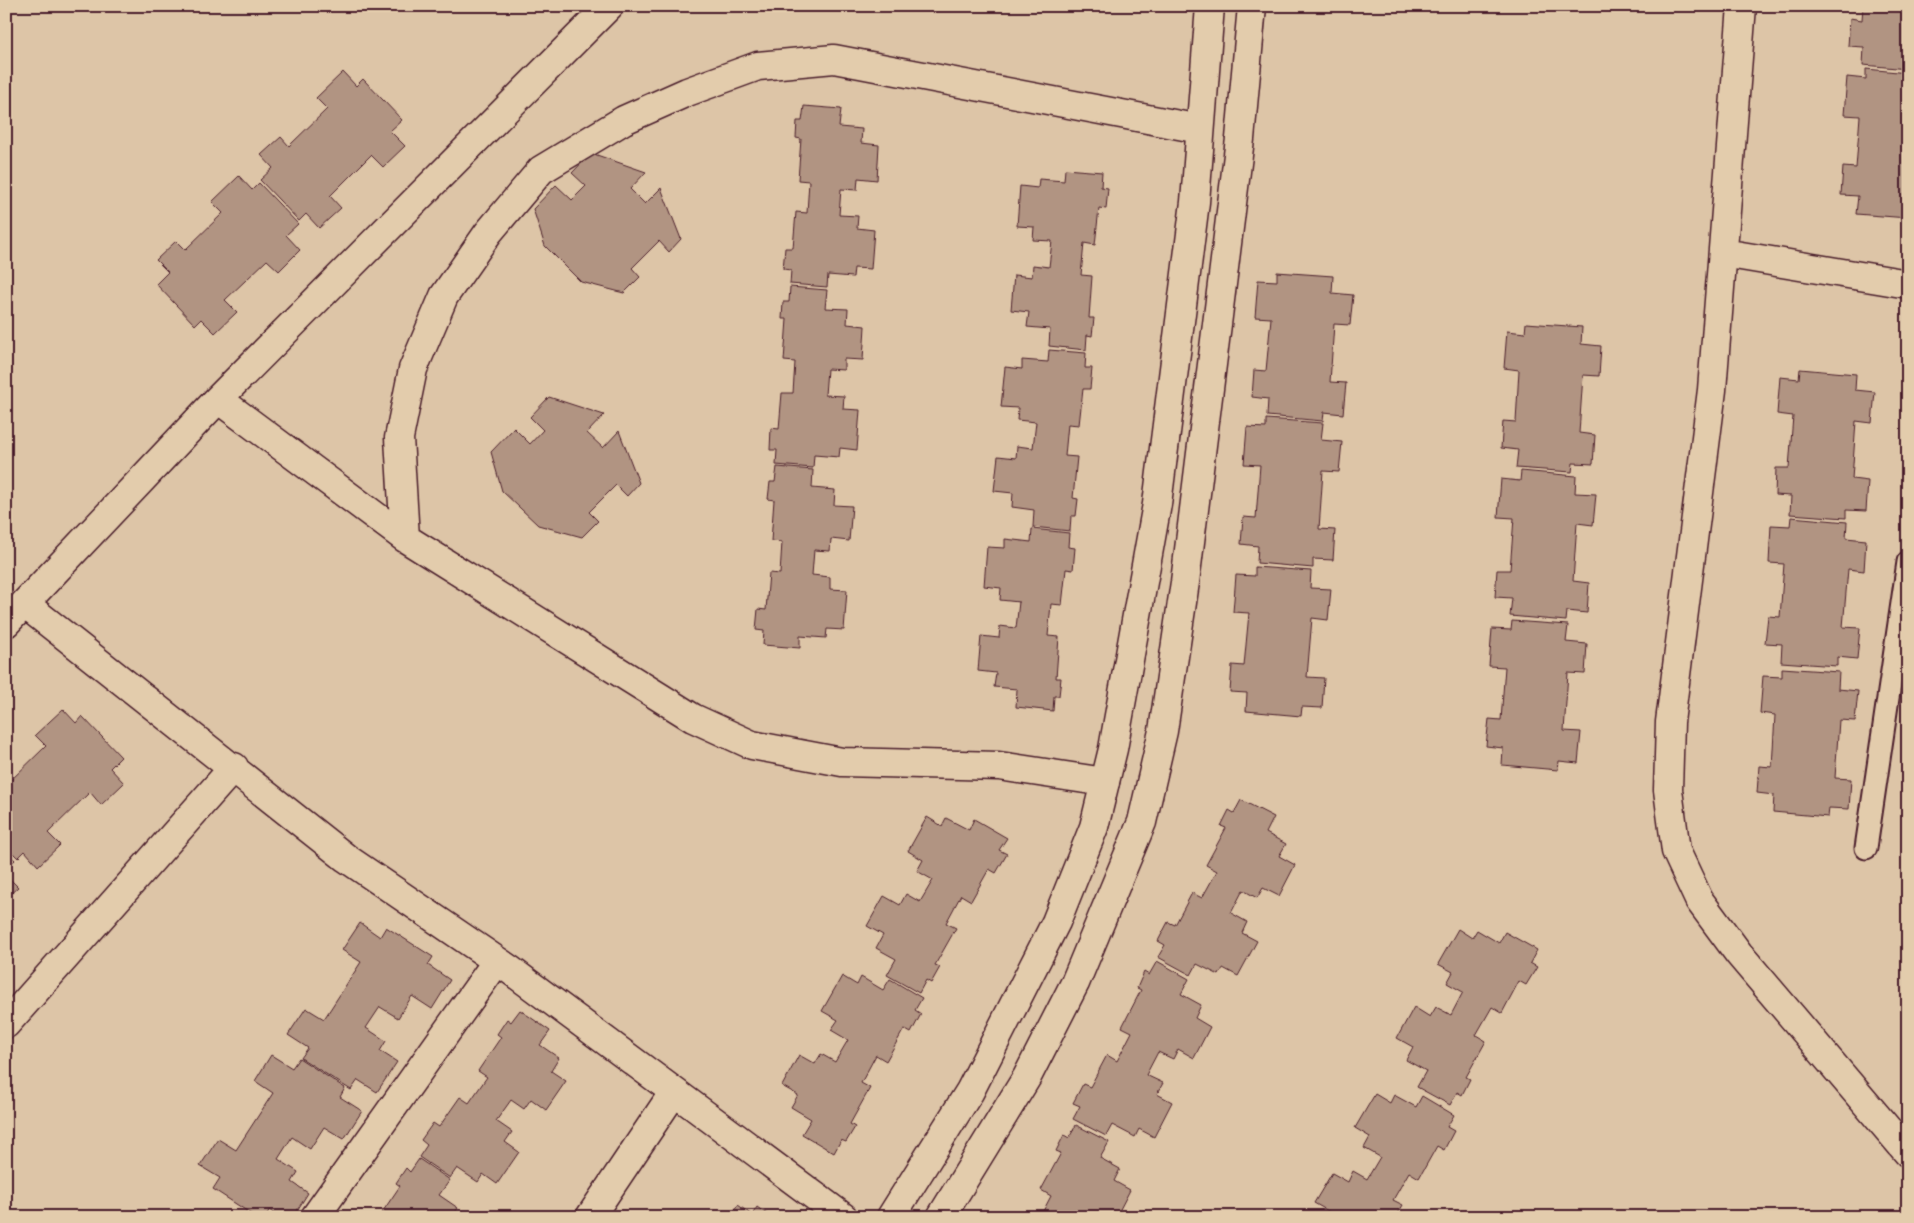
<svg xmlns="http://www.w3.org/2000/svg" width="1914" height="1223" viewBox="0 0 1914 1223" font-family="'Balsamiq Sans',sans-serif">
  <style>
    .building { fill: #b19482; stroke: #4a1f2b }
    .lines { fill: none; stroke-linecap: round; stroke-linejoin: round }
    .lane-casing { stroke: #4a1f2b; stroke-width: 25 }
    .street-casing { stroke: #4a1f2b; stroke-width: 31 }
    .secondary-casing { stroke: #4a1f2b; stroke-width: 31 }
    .lane { stroke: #e3ccac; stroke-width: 21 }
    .street { stroke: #e3ccac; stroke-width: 28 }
    .secondary { stroke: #e3ccac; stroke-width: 28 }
  </style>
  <rect width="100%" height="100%" fill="#ddc5a7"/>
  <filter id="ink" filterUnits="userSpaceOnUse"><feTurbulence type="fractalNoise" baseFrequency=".02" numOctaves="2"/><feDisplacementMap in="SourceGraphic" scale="10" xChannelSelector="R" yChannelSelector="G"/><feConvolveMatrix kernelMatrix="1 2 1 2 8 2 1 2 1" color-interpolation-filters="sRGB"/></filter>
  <g filter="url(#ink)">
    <path class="building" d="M1863,6H1908V69L1863,65L1864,47L1848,46L1850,18L1862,20Z
      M1866,69L1908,73V218L1856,214L1858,196L1841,195L1843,167L1856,168L1860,116L1844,115L1847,77L1866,79Z
      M343,72L356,86L363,79L402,120L390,131L405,146L383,167L371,155L330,196L341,208L319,228L306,214L299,221L260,180L273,168L261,155L281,137L289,146L327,109L316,98Z
      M804,106L841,109L839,127L862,129L861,143L879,145L877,180L858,178L857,190L841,189L839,215L858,216L857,228L874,230L871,269L854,268L853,277L828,275L827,287L790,284L791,270L783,269L785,248H793L796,212L807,213L809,181L798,180L801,139L796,138L797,121H802Z
      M591,153L646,172L630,189L645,204L661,188L681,239L669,252L659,241L632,268L640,277L624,293L581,282L545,246L533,209L556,185L572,200L586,186L572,173Z
      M1065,169L1102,172L1101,187L1108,188L1106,209L1099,208L1095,245L1084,243L1081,275L1092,276L1089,318H1094L1092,336L1087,335L1086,350L1049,346L1050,329L1027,327L1029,312L1011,310L1014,275L1032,277L1033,265L1049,267L1052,241L1033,240L1034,227L1017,226L1020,186L1038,188L1039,179L1064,181Z
      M239,176L252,190L259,183L298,224L286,235L300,250L279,271L267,260L225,300L237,312L215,333L201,319L195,325L156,284L168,272L156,260L176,241L185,250L223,213L212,202Z
      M1277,272L1333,276L1332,293L1353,295L1350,325L1334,324L1330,382L1346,383L1343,414L1324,412L1323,421L1267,416L1268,399L1252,397L1254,370L1266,371L1271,318L1255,317L1258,280L1277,281Z
      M790,287L827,290L825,308L848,309L847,324L865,326L863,360L844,359V370L827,369L825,395L844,396L843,409L860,410L857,450L840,448L839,457L814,455L813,468L776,465L777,450H770L771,428L779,429L782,393H793L795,362L784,361L787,319H782L783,302H789Z
      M1526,323L1582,327L1581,344L1601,346L1599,376L1583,375L1579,433L1595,435L1593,464L1573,463L1572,472L1516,468L1518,450L1501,448L1503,421L1516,422L1519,370L1504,368L1507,331L1525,333Z
      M1049,350L1086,353L1085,368H1092L1090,389H1083L1079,425L1068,424L1065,456L1077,457L1073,498L1078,499L1076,516H1071L1070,531L1033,527L1034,510L1012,507L1013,493L994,491L998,456L1016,458L1017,446L1033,448L1036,422L1017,420L1018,408L1001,407L1005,367L1022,369V360L1048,362Z
      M1800,369L1856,374L1855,390L1875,392L1872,423L1856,421L1852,479L1868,481L1866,511L1846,510V518L1790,514L1791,496L1775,495L1776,468H1789L1793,416L1777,414L1780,377L1799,379Z
      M549,397L604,415L587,433L603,448L619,431L639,483L627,496L616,485L589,512L598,521L582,537L538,525L502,491L491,452L514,428L530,444L543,430L530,417Z
      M1266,419L1323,423L1321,440L1342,442L1339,472L1323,471L1319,529L1335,530L1333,560L1313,559V568L1257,563L1258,546L1241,544L1243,517L1256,518L1260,465L1244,464L1247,427L1266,428Z
      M777,467L813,470L812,488L835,490L834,505L852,506L849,541L831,539L830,551L814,550L812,575L830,577V589L847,590L844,630L827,629L826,638L800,636V648L763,645L764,631L756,630L758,609L766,610L769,573L780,574L782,542L771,541L774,500L768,499L770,482H775Z
      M1521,471L1576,476L1575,493L1596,494L1593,525L1577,523L1573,581L1589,583L1587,613L1567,611L1566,621L1510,616L1512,598L1495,597L1497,570H1510L1514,518L1498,517L1501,479L1520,481Z
      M1791,517L1847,522L1846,538L1866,540L1864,571L1848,569L1843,627L1860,628L1857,659L1837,657V666L1781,662L1782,644L1765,643L1768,616L1780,617L1784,564L1769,563L1771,525L1790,526Z
      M1032,529L1069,533L1068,547L1075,548L1073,570L1066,569L1062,605L1051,604L1048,636L1059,637L1056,678H1061L1059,696H1054L1053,711L1016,707L1017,689L994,687L996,673L978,671L981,636L999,638L1000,626L1016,628L1019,602L1000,600L1001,588L984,586L987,547L1005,548V539L1031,542Z
      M1255,567L1311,571L1310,588L1331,589L1328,620L1312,618L1307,677L1324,678L1322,708L1302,707L1301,716L1246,711L1247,693L1230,692L1232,665L1244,666L1249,613L1233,612L1236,575L1255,576Z
      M1512,621L1568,625L1566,642L1587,644L1585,674L1568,673L1564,731L1581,732L1578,763L1559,761L1558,770L1502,765L1503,748L1486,746L1489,719L1501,720L1505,667L1489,666L1492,629L1511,630Z
      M1782,668L1839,672L1838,689L1858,691L1855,721L1839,720L1835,778L1851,779L1849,809L1829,808L1828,817L1773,812L1774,795L1757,793L1759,766L1772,767L1775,715L1760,713L1763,676L1782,677Z
      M63,709L76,723L82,716L121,757L110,768L124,783L101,805L90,792L48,833L60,845L38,866L25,851L18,858L6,846V781L8,783L46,746L35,735Z
      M1241,800L1274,817L1266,833L1286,844L1279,856L1295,865L1279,896L1263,888L1257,898L1243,890L1231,913L1247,922L1242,933L1257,941L1238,976L1223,968L1219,975L1197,964L1191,975L1158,957L1165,945L1158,941L1168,922L1175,925L1192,893L1202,898L1217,871L1206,865L1226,828L1221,826L1229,810L1234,813Z
      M927,817L942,826L946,818L969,830L974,819L1007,838L999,850L1007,854L996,873L989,869L971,901L961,895L946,923L956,928L935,965L940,967L931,983L926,980L919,993L887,975L896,959L876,948L883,935L867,926L884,896L900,905L906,894L920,902L933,880L917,871L923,860L908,851Z
      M6,851L15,860L6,869Z
      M6,875L18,887L6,898Z
      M360,923L380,937L386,927L433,957L428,965L450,980L432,1009L412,996L398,1018L380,1007L366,1028L386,1041L380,1051L397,1062L377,1092L358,1080L351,1090L301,1058L308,1048L288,1035L306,1008L324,1019L361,962L342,950Z
      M1458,929L1472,938L1477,930L1499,943L1505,932L1537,950L1530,963L1537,967L1526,985L1519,981L1502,1013L1492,1007L1476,1035L1486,1041L1466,1077L1470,1079L1462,1095L1457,1092L1450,1105L1417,1087L1426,1071L1406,1060L1413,1047L1397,1038L1414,1007L1430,1017L1436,1007L1451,1015L1463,992L1447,983L1453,972L1438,964Z
      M1157,961L1189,979L1181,994L1201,1005L1195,1018L1210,1027L1194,1058L1178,1049L1173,1059L1158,1052L1146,1075L1163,1083L1157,1094L1172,1102L1154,1137L1139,1129L1135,1137L1112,1125L1106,1136L1073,1119L1080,1106L1073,1103L1083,1084L1090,1087L1107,1055L1117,1061L1132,1032L1122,1027L1141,990L1137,988L1144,972L1149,975Z
      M842,976L857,985L861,977L883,990L890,979L922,998L915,1010L921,1014L911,1033L904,1029L886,1061L876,1055L861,1083L870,1088L850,1124L855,1127L846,1142L841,1140L834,1153L802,1134L811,1119L791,1107L798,1095L782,1086L799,1055L815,1064L821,1054L835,1062L848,1040L831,1030L838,1020L822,1011Z
      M520,1010L550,1031L540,1045L559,1058L551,1071L566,1081L546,1110L531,1099L524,1109L511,1100L496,1121L512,1132L505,1142L519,1152L497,1184L483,1174L478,1182L457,1168L450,1178L419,1157L427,1145L421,1140L433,1123L439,1127L460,1097L469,1103L487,1077L478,1071L501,1037L497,1034L507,1019L511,1022Z
      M271,1055L292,1068L299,1058L345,1088L340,1097L362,1111L344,1139L324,1127L310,1149L292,1137L278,1159L298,1172L292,1182L308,1193L293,1217H279L269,1210L266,1217H256L213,1189L220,1178L200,1166L218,1139L236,1150L273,1093L255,1081Z
      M1375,1094L1390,1103L1394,1095L1416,1107L1422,1096L1454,1115L1447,1127L1454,1131L1444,1150L1437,1146L1419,1178L1409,1172L1393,1200L1403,1205L1396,1217H1328L1330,1212L1314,1203L1332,1173L1348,1182L1353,1171L1367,1179L1380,1157L1364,1148L1370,1137L1355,1128Z
      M1076,1125L1109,1142L1100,1158L1120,1169L1114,1181L1130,1190L1116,1217H1106L1097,1213L1095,1217H1040L1051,1196L1041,1190L1061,1153L1056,1151L1064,1135L1069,1138Z
      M419,1159L450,1180L439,1195L458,1208L452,1217H379L400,1186L396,1183L406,1168L410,1172Z
      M738,1205L752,1215L757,1207L771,1217H730Z"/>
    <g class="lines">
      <defs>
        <path id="lane" d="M1866,848L1908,562"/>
        <path id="street" d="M1742,6L1712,390L1670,722L1668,790L1676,851L1699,900L1739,954L1908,1153
          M1723,253L1908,284
          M218,399L405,538L693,718L752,745L842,762L999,766L1105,782
          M405,538L399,438L413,369L444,296L488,233L541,170L624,120L687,92L758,66L834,59L1200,129
          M26,605L346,858L509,969L843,1217
          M6,623L218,399L609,6
          M6,1024L234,767
          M315,1217L497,961
          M590,1217L674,1092"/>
        <path id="secondary" d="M891,1217L970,1091L1056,922L1094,827L1113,749L1157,504L1195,202L1210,6
          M941,1217L1027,1077L1075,983L1142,822L1163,731L1185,582L1240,139L1252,6"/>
      </defs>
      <use href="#lane" class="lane-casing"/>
      <use href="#street" class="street-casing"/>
      <use href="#secondary" class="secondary-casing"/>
      <use href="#lane" class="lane"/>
      <use href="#street" class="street"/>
      <use href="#secondary" class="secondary"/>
    </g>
  </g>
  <rect width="1914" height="1223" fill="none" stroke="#e3ccac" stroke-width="25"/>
  <rect x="12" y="12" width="1889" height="1198" fill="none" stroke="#4a1f2b" stroke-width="2" filter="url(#ink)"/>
</svg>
